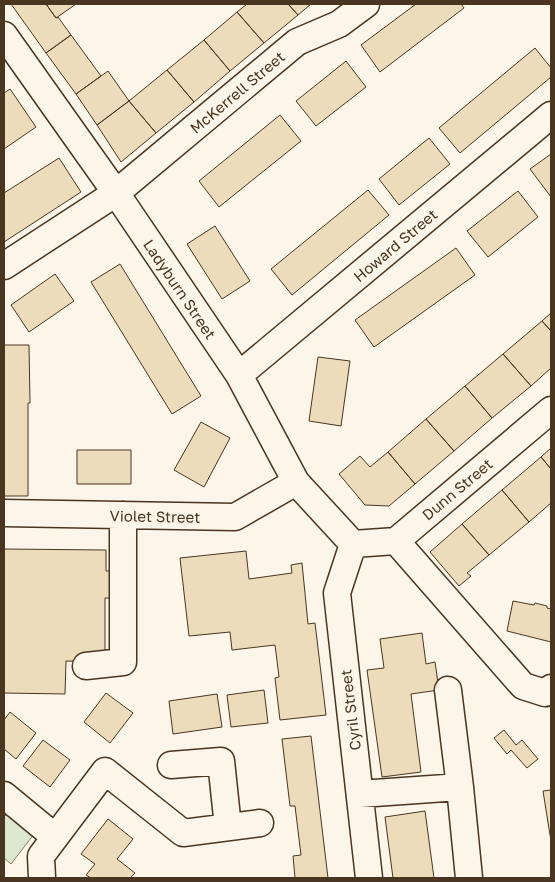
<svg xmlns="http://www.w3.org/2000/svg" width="555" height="882" viewBox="0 0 555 882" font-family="'Golos Text',sans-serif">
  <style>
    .green { fill: #dce7d0; stroke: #887966 }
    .building { fill: #ecdcbc; stroke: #4a3520 }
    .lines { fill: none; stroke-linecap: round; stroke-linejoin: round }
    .minor-casing { stroke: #4a3520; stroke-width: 29 }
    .minor { stroke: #fbf6e9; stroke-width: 26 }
    .labels { text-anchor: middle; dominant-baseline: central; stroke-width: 4; stroke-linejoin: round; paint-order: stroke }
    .street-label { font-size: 15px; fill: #4a3520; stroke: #fbf6e9 }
  </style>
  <rect width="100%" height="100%" fill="#fbf6e9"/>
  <path class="green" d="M7,814L34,834L11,864L4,858V817Z"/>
  <path class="building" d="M11,4H46L56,18L58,17L71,35L46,53Z
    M46,4H76L56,18Z
    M247,4H288L298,15L264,43L237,12Z
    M288,4H311L298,15Z
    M416,4H461L464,8L380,72L361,45Z
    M237,12L264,43L230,71L204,40Z
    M71,35L101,76L76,94L46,53Z
    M204,40L230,71L194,102L167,70Z
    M535,48L551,68V77L460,153L439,128Z
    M346,61L366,87L316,126L296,101Z
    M167,70L194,102L156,133L129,101Z
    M108,71L129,101L97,125L76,94Z
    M10,89L36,127L4,149V93Z
    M129,101L156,133L121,162L97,125Z
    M280,115L301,141L219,207L199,181Z
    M429,138L450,164L399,205L379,179Z
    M551,154V197L530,169Z
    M59,158L81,192L4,242V193Z
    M368,190L389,215L292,295L271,269Z
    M518,191L538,217L488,257L467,231Z
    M215,226L250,281L222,299L187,244Z
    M456,248L475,275L374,347L355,320Z
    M120,264L201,396L172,414L91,282Z
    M55,274L74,301L29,332L11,305Z
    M551,313V331L542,321Z
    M542,321L551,331V368L531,386L503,354Z
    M4,345H29L30,403H28V496H4Z
    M503,354L531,386L492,418L465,386Z
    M318,357L350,361L341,426L309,421Z
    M465,386L492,418L454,451L426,419Z
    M426,419L454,451L415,484L388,452Z
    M201,422L230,438L204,487L174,470Z
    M551,448V469L541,457Z
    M77,450H131V484H77Z
    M388,452L415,484L389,506L365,505L339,474L360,456L370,467Z
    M541,457L551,469V503L529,522L502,490Z
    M502,490L529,522L489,555L462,524Z
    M462,524L489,555L467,573L471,576L459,586L430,552Z
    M4,549L106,550V571H117V598H105V662L66,661L65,694L4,693Z
    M246,551L249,579L292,573L291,565L302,563L308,624L315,623L326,715L280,720L275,678L279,677L275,645L232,650L230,632L189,636L180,558Z
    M513,601L534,605L535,603L547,606V608L551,609V642L507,631Z
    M422,633L426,664L435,662L439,690L411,694L421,772L382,777L367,670L384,668L380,639Z
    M264,690L268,723L231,727L227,695Z
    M106,693L133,713L110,743L84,722Z
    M217,694L222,727L173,734L169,701Z
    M10,712L36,733L16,759L4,749V720Z
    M504,730L516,745L522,740L538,759L527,768L511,750L507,754L494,738Z
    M311,736L328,878H295L293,856L301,855L295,806H290L282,739Z
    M43,740L70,760L50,787L23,766Z
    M551,790V841L543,791Z
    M425,811L434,878H393L385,817Z
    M108,819L133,839L117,859L135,873L130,878H91L86,875L95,864L81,854Z"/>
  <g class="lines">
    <defs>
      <path id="minor" d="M4,35L116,193L239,375L296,482L353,544
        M4,266L116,193L297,42L339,24L366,4
        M239,375L551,115
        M4,513L235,517L296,482
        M396,541L523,686L545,693L551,688
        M353,544L337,593L369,878
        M353,544L396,541L551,410
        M86,666L123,662V515
        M171,765L221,761L228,827
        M460,787L469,878
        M360,794L460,787L448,690
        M4,795L55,837
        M42,878L41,856L105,771L183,833L260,823"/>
    </defs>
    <use href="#minor" class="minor-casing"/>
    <use href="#minor" class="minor"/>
  </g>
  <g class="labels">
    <g class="street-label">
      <text transform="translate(237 92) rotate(-40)">McKerrell Street</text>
      <text transform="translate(395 245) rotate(-40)">Howard Street</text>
      <text transform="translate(180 289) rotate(56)">Ladyburn Street</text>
      <text transform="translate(457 489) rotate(-40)">Dunn Street</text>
      <text transform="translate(155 516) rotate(1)">Violet Street</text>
      <text transform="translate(350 710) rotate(-97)">Cyril Street</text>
    </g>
  </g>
  <rect width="555" height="882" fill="none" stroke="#4a3520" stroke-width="10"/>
</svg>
